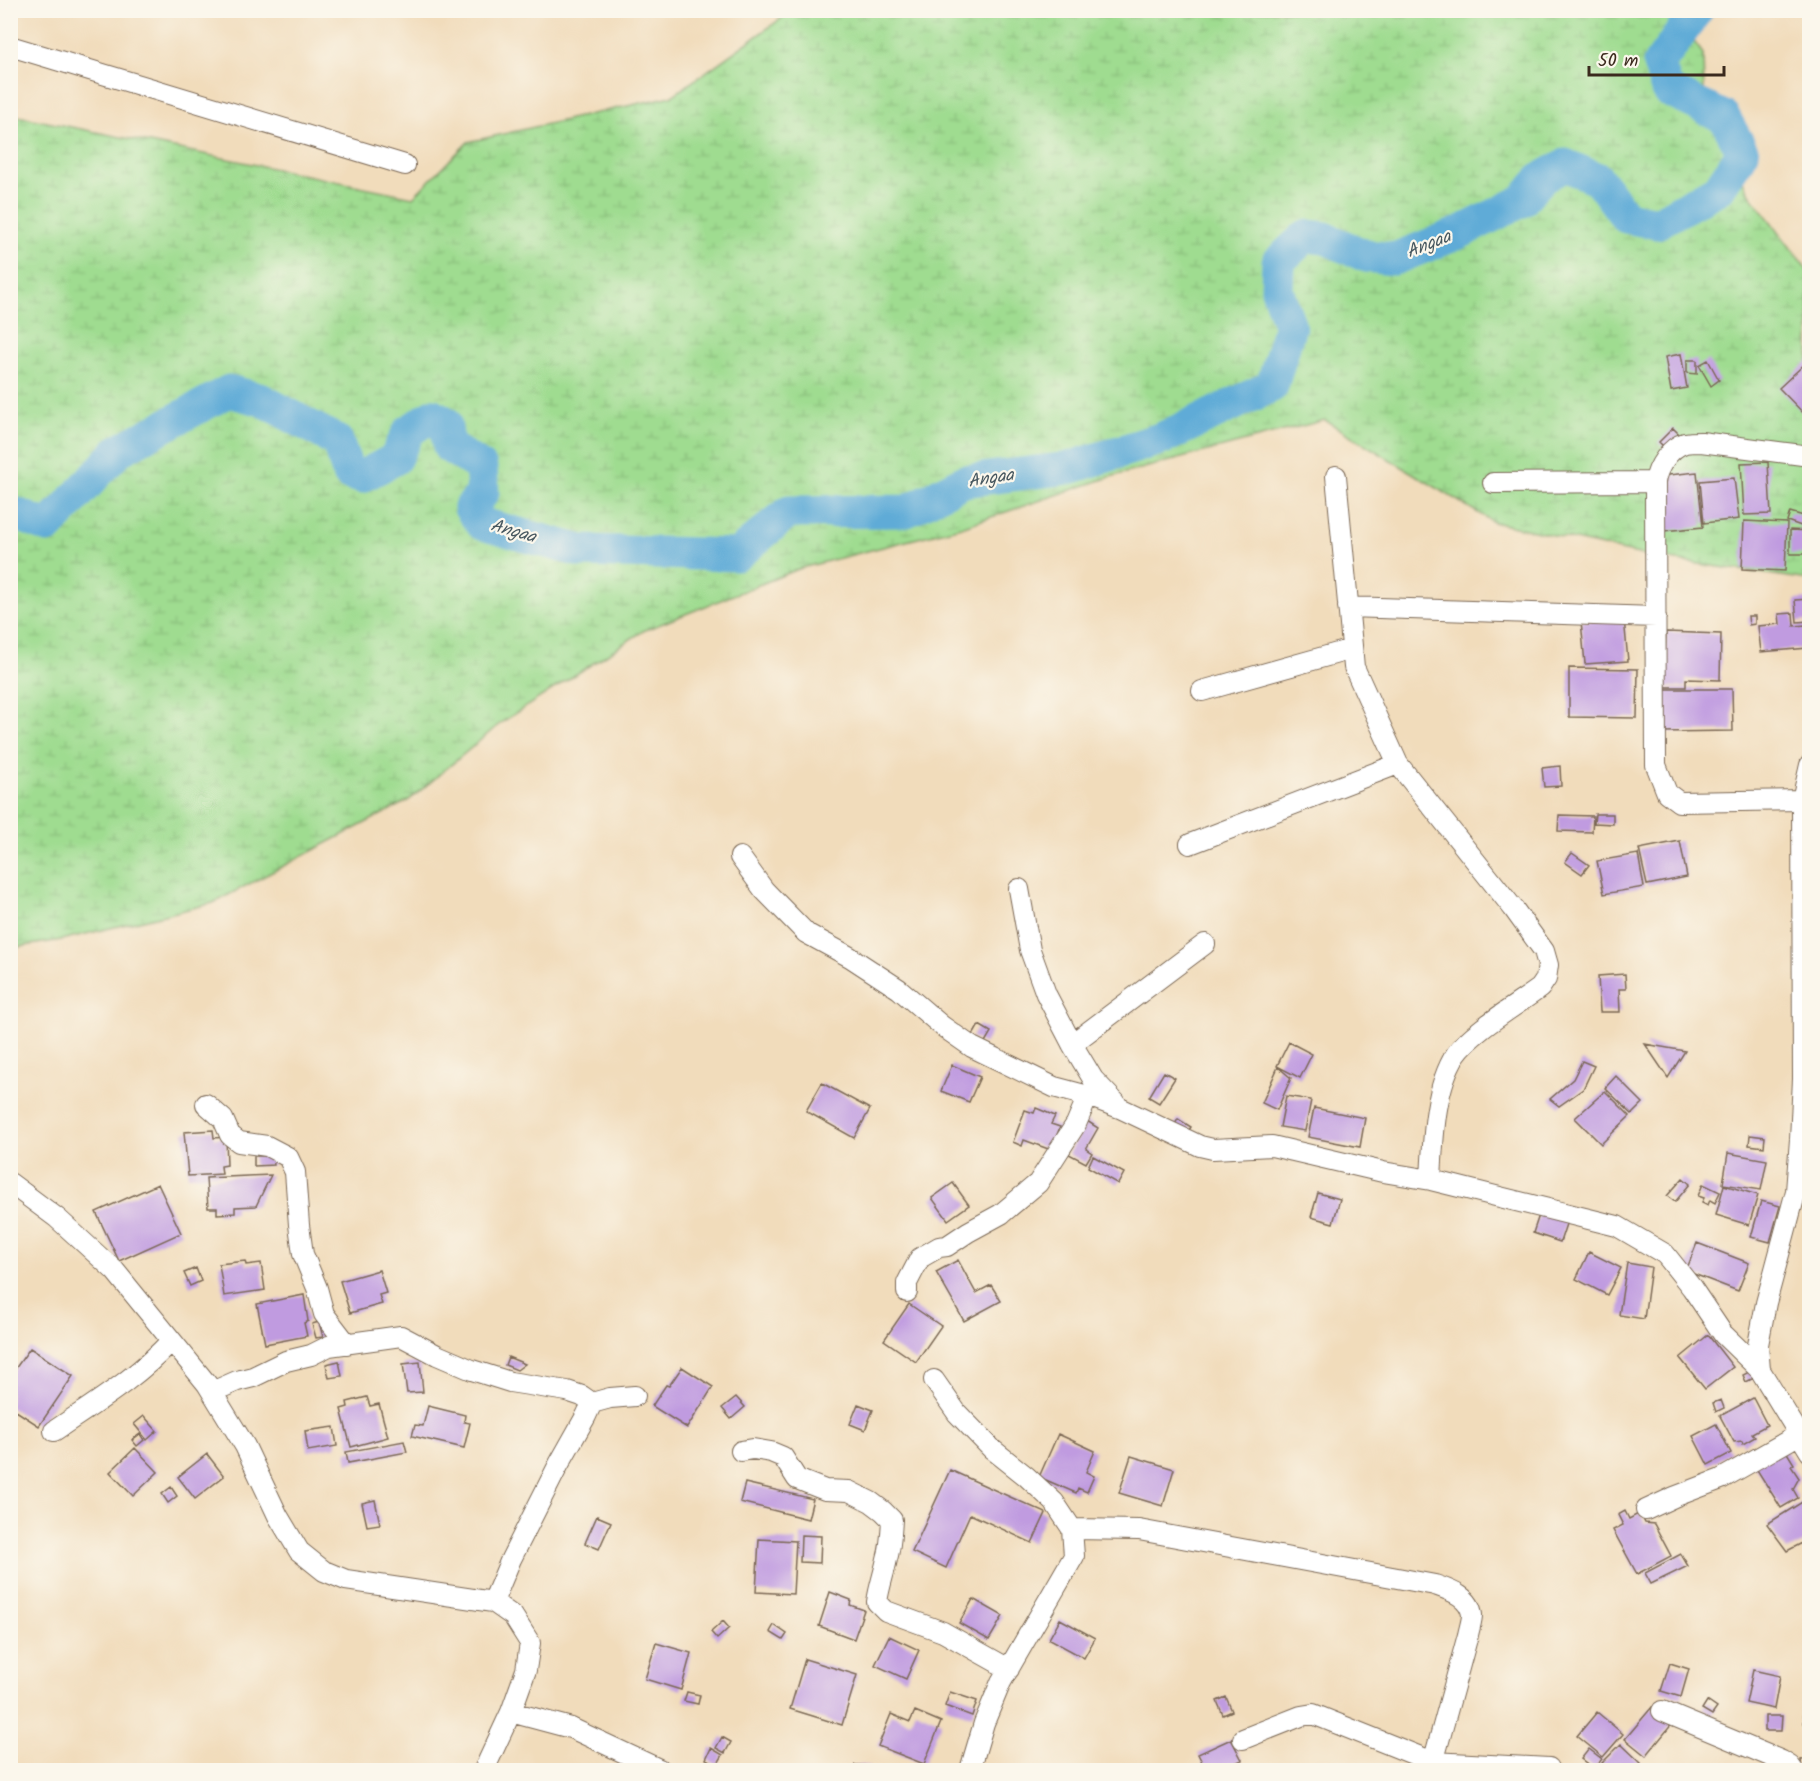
<svg xmlns="http://www.w3.org/2000/svg" width="1820" height="1781" viewBox="0 0 1820 1781" font-family="Kalam,sans-serif">
  <style>
    .wetland { fill: url(#wetland-marsh); stroke: #6d8357; stroke-width: 1.5 }
    .lines { fill: none; stroke-linecap: round; stroke-linejoin: round }
    .river { stroke: #5eabd7; stroke-width: 33 }
    .building { fill: #c09be0 }
    .minor-casing { stroke: #7b6855; stroke-width: 22 }
    .minor { stroke: #fff; stroke-width: 20 }
    .labels { text-anchor: middle; dominant-baseline: central; stroke-width: 4.5; stroke-linejoin: round; paint-order: stroke }
    .water-label { font-size: 18px; font-style: italic; fill: #47575f; stroke: #fbf7ec }
  </style>
  <defs>
    <pattern id="wetland-marsh" width="20" height="14" patternUnits="userSpaceOnUse" patternTransform="scale(1.5)"><rect width="20" height="14" fill="#9fdc90"/><path d="M1 5h8M5 5V1M11 12h8M15 12V8" fill="none" stroke="#8abd7c"/></pattern>
  </defs>
  <rect width="100%" height="100%" fill="#fbf7ec"/>
  <filter id="ink" filterUnits="userSpaceOnUse"><feTurbulence type="fractalNoise" baseFrequency=".0167" numOctaves="2"/><feDisplacementMap in="SourceGraphic" scale="12" xChannelSelector="R" yChannelSelector="G"/><feConvolveMatrix kernelMatrix="1 2 1 2 8 2 1 2 1" color-interpolation-filters="sRGB"/></filter>
  <filter id="wash" filterUnits="userSpaceOnUse"><feTurbulence type="fractalNoise" baseFrequency=".008" numOctaves="4" result="noise"/><feDisplacementMap in="SourceGraphic" scale="24" xChannelSelector="R" yChannelSelector="G"/><feGaussianBlur stdDeviation="1.35" result="paint"/><feColorMatrix in="noise" values="0 0 0 0 0 0 0 0 0 0 0 0 0 0 0 0 0 1.4 0 .05"/><feComposite in="paint" operator="in"/></filter>
  <g filter="url(#wash)">
    <rect width="100%" height="100%" fill="#f1dcbb"/>
    <path class="wetland" d="M792,11H1672L1703,54L1704,93L1747,190L1809,272V580L1657,558L1493,522L1325,420L1110,477L961,527L801,568L643,631L502,722L409,800L213,903L61,940L11,948L10,118L13,115L413,197L468,142L672,96Z"/>
    <g class="lines">
      <path class="river" d="M10,516L17,514L48,527L118,451L229,391L262,400L337,441L349,474L361,477L395,459L409,431L433,415L445,422L449,447L481,467L483,493L470,508L482,524L581,551L737,555L789,512L907,511L964,481L1069,468L1163,438L1272,386L1290,326L1277,290L1278,262L1306,236L1325,238L1366,256L1394,259L1459,233L1522,201L1542,178L1565,165L1598,179L1626,217L1657,223L1719,188L1743,152L1724,117L1667,90L1659,64L1697,10"/>
    </g>
    <g id="blocks">
      <path class="building" d="M1681,354L1687,388L1671,391L1665,357Z
        M1810,359V420L1779,388Z
        M1687,360H1697V374L1687,373Z
        M1708,360L1719,380L1711,386L1699,365Z
        M1673,428L1680,435L1666,449L1659,442Z
        M1768,462L1771,514L1744,515L1741,463Z
        M1697,472L1703,527L1664,531L1659,476Z
        M1734,478L1739,519L1704,523L1700,481Z
        M1790,512L1807,517L1804,527L1787,521Z
        M1744,521L1787,523L1785,571L1742,569Z
        M1790,530L1810,531V554H1790Z
        M1810,599V621L1797,622L1795,600Z
        M1793,613L1794,626L1806,625L1808,648L1761,652L1758,626L1780,624L1779,614Z
        M1748,616H1755V624L1749,625Z
        M1624,618L1628,661L1585,664L1581,621Z
        M1666,632L1721,634L1720,680L1686,679V687H1664Z
        M1569,668L1638,669L1637,718L1569,717Z
        M1660,689H1732L1733,731L1661,732Z
        M1560,766L1561,786L1544,787L1542,768Z
        M1595,814H1613V824L1594,823Z
        M1559,815L1593,816L1592,832L1558,831Z
        M1680,841L1687,877L1647,885L1639,849Z
        M1572,853L1589,865L1582,874L1565,862Z
        M1638,854L1644,887L1604,894L1597,861Z
        M1625,974L1626,989H1619L1620,1012H1600L1598,976Z
        M979,1025L991,1032L984,1044L972,1037Z
        M1289,1042L1312,1054L1300,1078L1277,1066Z
        M1645,1044L1685,1051L1668,1078Z
        M1582,1061L1594,1066L1583,1089L1559,1106L1550,1099L1573,1079Z
        M952,1065L980,1077L969,1102L941,1091Z
        M1278,1067L1291,1078L1277,1110L1262,1103Z
        M1164,1072L1175,1078L1159,1103L1149,1097Z
        M1616,1076L1643,1103L1632,1114L1605,1088Z
        M822,1083L870,1109L854,1138L806,1111Z
        M1605,1091L1630,1116L1601,1144L1575,1118Z
        M1286,1096L1311,1100L1305,1131L1280,1127Z
        M1036,1108L1055,1116L1051,1124L1060,1127L1051,1150L1024,1140L1022,1146L1013,1142L1025,1110L1034,1113Z
        M1314,1108L1365,1118L1360,1147L1308,1137Z
        M1178,1119L1191,1127L1186,1135L1173,1128Z
        M1087,1121L1098,1128L1086,1149L1092,1153L1086,1163L1069,1154Z
        M213,1130L214,1138L226,1137L227,1165L221,1166L222,1174L188,1176L184,1132Z
        M1750,1135L1765,1137L1764,1147L1749,1145Z
        M1728,1153L1767,1160L1761,1190L1723,1184Z
        M254,1156H273L274,1165L254,1166Z
        M1093,1156L1124,1173L1118,1184L1088,1167Z
        M271,1175L256,1206L235,1207V1213L217,1214V1208H208L206,1178Z
        M1683,1178L1690,1184L1675,1202L1667,1196Z
        M953,1183L969,1205L948,1220L932,1198Z
        M158,1184L181,1233L119,1261L96,1212Z
        M1703,1184L1720,1192L1715,1203L1710,1200L1708,1205L1702,1202L1704,1198L1698,1196Z
        M1724,1185L1758,1195L1749,1225L1716,1215Z
        M1318,1193L1340,1199L1333,1223L1311,1217Z
        M1761,1201L1780,1206L1770,1242L1751,1237Z
        M1540,1212L1567,1221L1560,1242L1533,1233Z
        M1697,1243L1749,1263L1738,1291L1686,1271Z
        M1589,1252L1621,1268L1607,1295L1576,1279Z
        M958,1260L976,1293L991,1285L1001,1301L964,1321L936,1272Z
        M245,1261L246,1265L261,1263L265,1290L224,1296L219,1264Z
        M1627,1263L1651,1267L1644,1319L1619,1315Z
        M196,1268L201,1281L190,1286L184,1273Z
        M379,1270L386,1293L379,1295L382,1304L350,1313L340,1281Z
        M304,1295L308,1321L304,1323L307,1336L265,1344L257,1304Z
        M909,1304L941,1326L916,1362L884,1340Z
        M319,1322L323,1337L316,1338L312,1324Z
        M1708,1335L1733,1367L1705,1389L1680,1358Z
        M30,1348L73,1376L39,1426L10,1407V1376Z
        M508,1357L525,1364L517,1370L505,1365Z
        M339,1361L342,1376L329,1378L326,1364Z
        M420,1362L423,1392L407,1393L403,1364Z
        M682,1367L713,1387L687,1428L652,1406L666,1385L669,1386Z
        M1751,1371L1754,1378L1746,1382L1743,1375Z
        M367,1397L370,1406L379,1404L388,1437L351,1447L341,1409L348,1407L347,1402Z
        M736,1397L745,1407L731,1419L722,1408Z
        M1753,1398L1767,1425L1752,1433L1755,1437L1743,1444L1742,1441L1734,1442L1720,1416Z
        M1721,1400L1724,1408L1716,1412L1713,1403Z
        M858,1404L873,1410L865,1430L850,1424Z
        M428,1406L465,1415L464,1422L470,1423L464,1448L412,1436L415,1425L423,1426Z
        M144,1416L157,1431L147,1440L134,1424Z
        M1716,1424L1731,1453L1708,1465L1693,1436Z
        M334,1427L337,1446L308,1451L305,1431Z
        M140,1434L144,1440L137,1446L132,1440Z
        M1058,1434L1095,1451L1086,1472L1094,1476L1087,1492L1078,1488L1076,1493L1039,1477Z
        M404,1441L407,1452L348,1463L346,1452Z
        M1783,1446L1794,1464L1791,1466L1799,1478L1793,1489L1798,1498L1781,1508L1754,1465Z
        M135,1448L158,1472L133,1496L110,1472Z
        M207,1454L224,1476L195,1499L178,1477Z
        M1131,1456L1174,1469L1163,1506L1119,1493Z
        M950,1470L1046,1513L1032,1543L970,1514L946,1568L912,1552Z
        M745,1483L813,1499L808,1519L740,1502Z
        M171,1487L177,1496L168,1503L162,1494Z
        M1807,1499L1810,1503V1539L1787,1551L1767,1524Z
        M375,1500L380,1524L367,1526L362,1503Z
        M1625,1511L1629,1519L1640,1513L1645,1523L1654,1524L1671,1556L1637,1574L1613,1530L1623,1525L1618,1515Z
        M597,1516L611,1522L599,1549L585,1543Z
        M801,1535L821,1536L820,1563L800,1562Z
        M759,1539L796,1541L793,1594L756,1592Z
        M1681,1554L1688,1566L1651,1584L1645,1573Z
        M830,1592L851,1600L850,1605L864,1610L854,1639L819,1626Z
        M973,1599L1003,1616L989,1640L959,1623Z
        M1060,1619L1095,1638L1084,1658L1049,1639Z
        M723,1621L729,1628L717,1639L711,1632Z
        M774,1625L787,1634L783,1640L770,1632Z
        M889,1636L919,1650L906,1679L875,1665Z
        M656,1643L691,1653L681,1690L645,1679Z
        M805,1659L857,1675L842,1725L790,1709Z
        M1670,1663L1689,1669L1681,1697L1661,1691Z
        M1753,1670L1780,1676L1774,1709L1746,1703Z
        M1802,1686H1810V1722L1804,1723Z
        M687,1692L700,1695L698,1704L684,1701Z
        M950,1692L977,1701L972,1716L945,1706Z
        M1226,1697L1232,1711L1223,1715L1217,1701Z
        M1707,1701L1717,1708L1712,1715L1702,1709Z
        M1652,1707L1673,1723L1646,1756L1625,1739Z
        M915,1711L941,1722L924,1764L878,1746L891,1714L910,1722Z
        M1597,1712L1623,1734L1603,1757L1577,1736Z
        M1765,1716H1782L1781,1731H1765Z
        M722,1737L731,1742L725,1753L716,1748Z
        M1231,1739L1242,1760L1220,1770H1206L1198,1754Z
        M1621,1744L1641,1763L1634,1770H1595Z
        M711,1748L723,1755L717,1765L706,1759Z
        M1589,1749L1602,1759L1594,1769L1581,1759Z
        M1810,1759V1770H1802L1801,1760Z
        M855,1765L870,1766V1770H855Z"/>
    </g>
  </g>
  <g filter="url(#ink)">
    <use href="#blocks" fill-opacity="0" stroke="#7b6855" stroke-width="1.5"/>
    <g class="lines">
      <defs>
        <path id="minor" d="M10,46L405,165
          M1336,476L1354,667L1398,764L1513,908L1544,951L1548,965L1546,979L1540,988C1517,1005 1471,1032 1456,1054C1434,1088 1433,1141 1431,1180
          M1493,483L1655,482
          M1348,607L1656,617
          M1202,691L1352,649
          M1802,800L1679,802L1667,793L1656,765L1655,482C1657,467 1670,447 1685,443C1690,442 1696,442 1701,442L1810,456
          M1190,844L1398,764
          M740,857L764,890L806,933L850,957L899,989L942,1026L972,1047L1054,1087L1088,1096L1122,1109L1200,1146L1213,1149L1272,1146L1383,1172L1431,1180L1617,1226L1665,1254L1692,1288L1723,1334L1760,1370L1810,1452
          M1019,889L1030,950L1046,994L1072,1044L1093,1079L1116,1103
          M1072,1044L1205,944
          M206,1104L223,1119L230,1135L239,1142L267,1146L288,1157L295,1172L299,1225L303,1254L317,1288L324,1314L347,1344
          M10,1183L57,1218L115,1271L207,1384L245,1446L278,1516L299,1551L324,1571L346,1580L493,1602L513,1616L530,1643L526,1670L511,1712L484,1770
          M907,1292V1283L920,1258L939,1247L947,1246L968,1232L1001,1214L1038,1183L1076,1124L1088,1096
          M1760,1370L1758,1345L1766,1303L1796,1191L1800,1139L1803,1079L1802,800L1810,765
          M934,1380L957,1413L992,1449L1026,1476L1054,1502L1072,1529L1074,1556L1001,1682L984,1723L970,1770
          M212,1392L237,1381L253,1377L286,1361L311,1355L329,1346L401,1336L437,1355L472,1370L510,1382L567,1391L582,1396L592,1403
          M54,1431C95,1403 138,1377 171,1341
          M741,1451L753,1449L771,1452L783,1457L797,1479L825,1490L849,1491L871,1502L883,1511L892,1520C891,1533 891,1546 887,1559C884,1574 879,1587 877,1602L886,1611L943,1632L1009,1669
          M1646,1510L1674,1497L1721,1479L1800,1434
          M1072,1529L1139,1530L1435,1585C1449,1590 1470,1596 1472,1615C1472,1621 1469,1629 1468,1635L1431,1770
          M493,1602L511,1559L559,1464L586,1416L592,1403L610,1398L635,1396
          M1662,1711L1782,1761L1790,1766L1793,1770
          M511,1712L571,1728L661,1770
          M1243,1739L1301,1716L1313,1714L1433,1762L1549,1768"/>
      </defs>
      <use href="#minor" class="minor-casing"/>
      <use href="#minor" class="minor"/>
    </g>
  </g>
  <g class="labels">
    <g class="water-label">
      <text transform="translate(1429 245) rotate(-22)">Angaa</text>
      <text transform="translate(991 479) rotate(-9)">Angaa</text>
      <text transform="translate(513 532) rotate(16)">Angaa</text>
    </g>
  </g>
  <rect width="1820" height="1781" fill="none" stroke="#fbf7ec" stroke-width="36"/>
  <path d="M1589 66v9h135v-9" fill="none" stroke="#3b2a1e" stroke-width="3"/>
  <text x="1598" y="66" font-size="18" fill="#3b2a1e" stroke="#fbf7ec" stroke-width="4.5" paint-order="stroke">50 m</text>
</svg>
